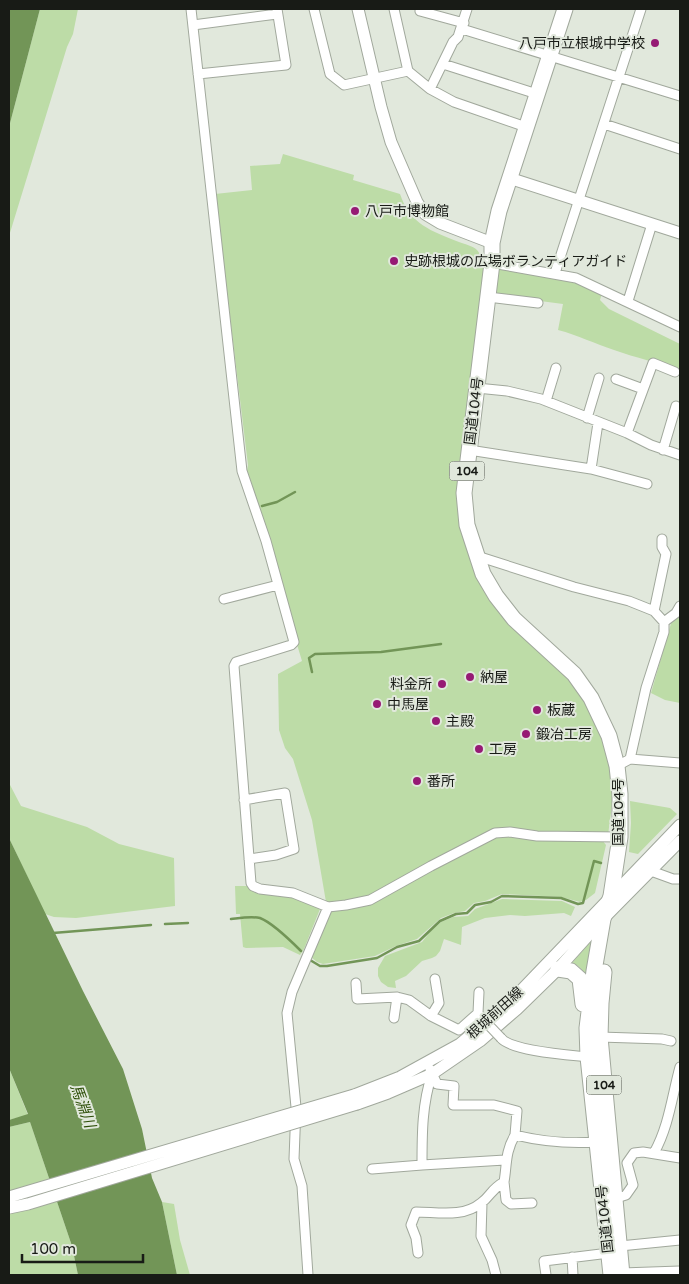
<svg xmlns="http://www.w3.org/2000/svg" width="689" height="1284" viewBox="0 0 689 1284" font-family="'Varela Round','Noto Sans JP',sans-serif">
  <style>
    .green { fill: #bddca7 }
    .water { fill: #729557 }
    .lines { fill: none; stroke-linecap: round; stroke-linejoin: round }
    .stream { stroke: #729557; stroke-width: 2.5 }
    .street-casing { stroke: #a1a89c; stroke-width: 11 }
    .secondary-casing { stroke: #a1a89c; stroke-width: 13 }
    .highway-casing { stroke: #a1a89c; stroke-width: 17 }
    .street { stroke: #fff; stroke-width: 9 }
    .secondary { stroke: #fff; stroke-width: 11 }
    .highway { stroke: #fff; stroke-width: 15 }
    .street-bridge-casing { stroke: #a1a89c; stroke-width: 11; stroke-linecap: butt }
    .secondary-bridge-casing { stroke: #a1a89c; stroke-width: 13; stroke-linecap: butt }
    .street-bridge { stroke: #fff; stroke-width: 9 }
    .secondary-bridge { stroke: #fff; stroke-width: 11 }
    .poi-dot { fill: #961a74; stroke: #e1e8dc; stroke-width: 2 }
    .labels { text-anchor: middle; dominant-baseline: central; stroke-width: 4; stroke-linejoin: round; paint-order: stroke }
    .shield { fill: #e1e8dc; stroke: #545851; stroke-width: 1 }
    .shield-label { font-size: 12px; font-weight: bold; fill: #181b16 }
    .poi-label { font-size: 14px; fill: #181b16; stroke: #e1e8dc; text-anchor: start }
    .street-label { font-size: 14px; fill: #181b16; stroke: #e1e8dc }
    .water-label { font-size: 15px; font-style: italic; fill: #2d4e08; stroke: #e1e8dc }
  </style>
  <rect width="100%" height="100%" fill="#e1e8dc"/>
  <path class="green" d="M40,9H78L73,34L67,47L9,236V127Z
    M283,154L354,175L353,180L400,194C410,224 431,231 459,242C464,244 473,246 477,250C481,254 481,259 482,264L486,265L459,485L499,610L516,631L572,681L595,718L609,758L613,798L608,835L602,836L506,830L368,898L334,903L326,902L312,820L293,759L285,748L279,730L278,674L302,661L246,476L248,465L215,194L252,190L250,166L280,164Z
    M500,268L574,281L602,293L600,300L609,309L680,344V371C658,362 636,358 614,350C595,344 578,335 558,330L563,304L495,295L498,270Z
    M680,611V703L665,700L651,693L672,620Z
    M9,783L21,806L87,827L119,844L174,858L175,906L76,918L54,917L45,914L9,838Z
    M630,801L670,808L677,814L638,854L629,852L631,823Z
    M506,834L602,840L606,845L595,893L586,900L580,902L561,897L502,894L485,901L474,903L465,911L454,913L441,918L417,939L396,946L375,956L323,964L317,962L311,957L328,913L332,911L363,904L488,839Z
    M235,886H248L249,888L258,892L293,895L319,906L320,909L304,949L300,955L283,947L246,948L243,947L240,914H236Z
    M502,899L562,901L575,907L571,916L564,913L525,916L510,915L485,918L462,927L461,945L444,939L440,951L436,956L432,958L422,961L406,976L395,981L396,988L388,987L381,982L378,976V968L385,956L422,942L430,932L441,922L453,917L468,916L475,909Z
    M592,940L587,978L585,977C583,969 580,966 572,963Z
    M9,1068L28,1115L9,1120Z
    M30,1122L72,1246L78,1275H9V1127Z
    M162,1202L174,1204L180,1240L190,1275H177Z"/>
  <path class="water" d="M9,9H40L9,127Z
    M9,838L83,991L123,1069L142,1129L152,1178L162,1202L177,1275H78L72,1246L30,1122L9,1127V1120L28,1114L9,1068Z"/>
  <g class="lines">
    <path class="stream" d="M262,506L277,502L295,492
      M312,672L309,658L315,654L381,652L441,644
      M231,919C240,918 251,916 260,918C273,923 291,941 301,951
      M165,924L188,923
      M53,933L151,925
      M310,960L320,966H327L377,958L397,947L419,941L440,921L456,914L467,913L475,905L491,902L502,896L561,898L578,904L583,903L594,861L601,863"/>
    <defs>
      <path id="street" d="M191,9L242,471L266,541L294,642L291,645L236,662L234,666L251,883L253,886L260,889L293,893L328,907L346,905L370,900L431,866L495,833L510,832L537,836L620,837
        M314,9L330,74L344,85L408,71
        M394,9L408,71L430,89L454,102L526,127
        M421,9L420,11L464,23
        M193,25L277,14
        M462,29L680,96
        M443,64L537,94
        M198,74L286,65L277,9
        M430,89L453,42L458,37L467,9
        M604,124L680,149
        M492,263L576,278L680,327
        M555,273L641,9
        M488,297L538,303
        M628,301L652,224
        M616,379L643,389
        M477,388L507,391L541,399L627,433L651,445L680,455
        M546,401L556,368
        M587,418L599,378
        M627,433L653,363L675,372
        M469,450L591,469L647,484
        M663,450L676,406
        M591,469L598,423
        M477,556L574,587L629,601L654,611L664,622V632L646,688L630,759
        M224,599L278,585
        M654,611L666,554L662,547V539
        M664,622L676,613L680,606
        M617,766L630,759L680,763
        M244,800L285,793L294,849L276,855L249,859
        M651,871L673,879H680
        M356,983L357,999L397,997L409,1000L431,1016L459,1030L478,1013L480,1016
        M478,1013L479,992
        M431,1016L439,1003L435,979
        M394,1018L397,997
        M600,1037L662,1039L671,1041
        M501,1038C511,1051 570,1055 588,1057
        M430,1069L437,1084L454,1086L453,1105H494L517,1111L515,1135C544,1142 567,1144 597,1142
        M432,1074C422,1104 422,1134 422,1165L505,1160
        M654,1153C669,1126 672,1096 680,1067
        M372,1169L422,1165
        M504,1182L506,1200L511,1204L532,1203
        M613,1199L626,1195L633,1185L627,1163L634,1153L643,1152L680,1158
        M482,1203L481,1236L492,1260L496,1275
        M620,1246L680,1240
        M418,1253L416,1238L411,1225L416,1212C437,1212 463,1218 481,1203C491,1196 490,1190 504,1182C507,1165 505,1152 515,1135
        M572,1257L573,1275
        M622,1273L680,1271
        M308,1275L302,1186L294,1159L296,1107L287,1013L292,992L328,907
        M546,1275L544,1261L609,1253"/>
      <path id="secondary" d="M358,9L381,107L391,142L417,202L425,214L440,223L492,243
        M509,178L680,233
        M354,1095L400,1077L460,1044L510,1002L680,825
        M357,1104L388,1093L432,1074L480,1041L517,1009L558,969L603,919L680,841"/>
      <path id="highway" d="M565,9L499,211L492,243V263L464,493L467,525L483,574L496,596L514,619L574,674L591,698L609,736L617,766L620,794V837L611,896L603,919L594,971L587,1028L588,1057L611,1275
        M558,969L571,971L580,979L583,1004
        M604,972L601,1003L600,1037L622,1275"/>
    </defs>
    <use href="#street" class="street-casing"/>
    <use href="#secondary" class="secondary-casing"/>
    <use href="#highway" class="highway-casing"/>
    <use href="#street" class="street"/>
    <use href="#secondary" class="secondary"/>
    <use href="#highway" class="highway"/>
    <defs>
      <path id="street-bridge" d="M480,1016L501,1038"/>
      <path id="secondary-bridge" d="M9,1197L354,1095
        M9,1208L28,1204L357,1104"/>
    </defs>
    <use href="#street-bridge" class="street-bridge-casing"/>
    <use href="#secondary-bridge" class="secondary-bridge-casing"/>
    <use href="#street-bridge" class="street-bridge"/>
    <use href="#secondary-bridge" class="secondary-bridge"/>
  </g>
  <g class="poi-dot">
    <circle cx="655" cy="43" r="5"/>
    <circle cx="355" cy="211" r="5"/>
    <circle cx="394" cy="261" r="5"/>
    <circle cx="470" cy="677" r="5"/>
    <circle cx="442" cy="684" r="5"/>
    <circle cx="377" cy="704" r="5"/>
    <circle cx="537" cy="710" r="5"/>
    <circle cx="436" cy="721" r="5"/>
    <circle cx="526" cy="734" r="5"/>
    <circle cx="479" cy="749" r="5"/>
    <circle cx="417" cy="781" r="5"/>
  </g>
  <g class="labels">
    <g class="shield">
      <rect x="449.5" y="461.5" width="35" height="19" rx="4"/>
      <rect x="586.5" y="1075.5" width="35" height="19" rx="4"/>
    </g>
    <g class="shield-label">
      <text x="467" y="471">104</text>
      <text x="604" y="1085">104</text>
    </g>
    <g class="poi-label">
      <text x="645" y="43" text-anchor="end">八戸市立根城中学校</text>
      <text x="365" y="211">八戸市博物館</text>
      <text x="404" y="261">史跡根城の広場ボランティアガイド</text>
      <text x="480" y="677">納屋</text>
      <text x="432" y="684" text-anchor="end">料金所</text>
      <text x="387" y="704">中馬屋</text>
      <text x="547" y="710">板蔵</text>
      <text x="446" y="721">主殿</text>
      <text x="536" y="734">鍛冶工房</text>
      <text x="489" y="749">工房</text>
      <text x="427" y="781">番所</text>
    </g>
    <g class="street-label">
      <text transform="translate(474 411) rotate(-83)">国道104号</text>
      <text transform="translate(618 812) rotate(-90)">国道104号</text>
      <text transform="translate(495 1013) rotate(-42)">根城前田線</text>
      <text transform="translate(605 1219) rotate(-96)">国道104号</text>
    </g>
    <g class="water-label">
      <text transform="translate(83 1106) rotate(70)">馬淵川</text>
    </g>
  </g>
  <rect width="689" height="1284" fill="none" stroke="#181b16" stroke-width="20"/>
  <path d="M22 1254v8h121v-8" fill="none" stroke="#181b16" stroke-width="2.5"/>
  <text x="30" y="1254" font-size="15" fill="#181b16" stroke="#e1e8dc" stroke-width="4" paint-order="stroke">100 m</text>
</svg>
